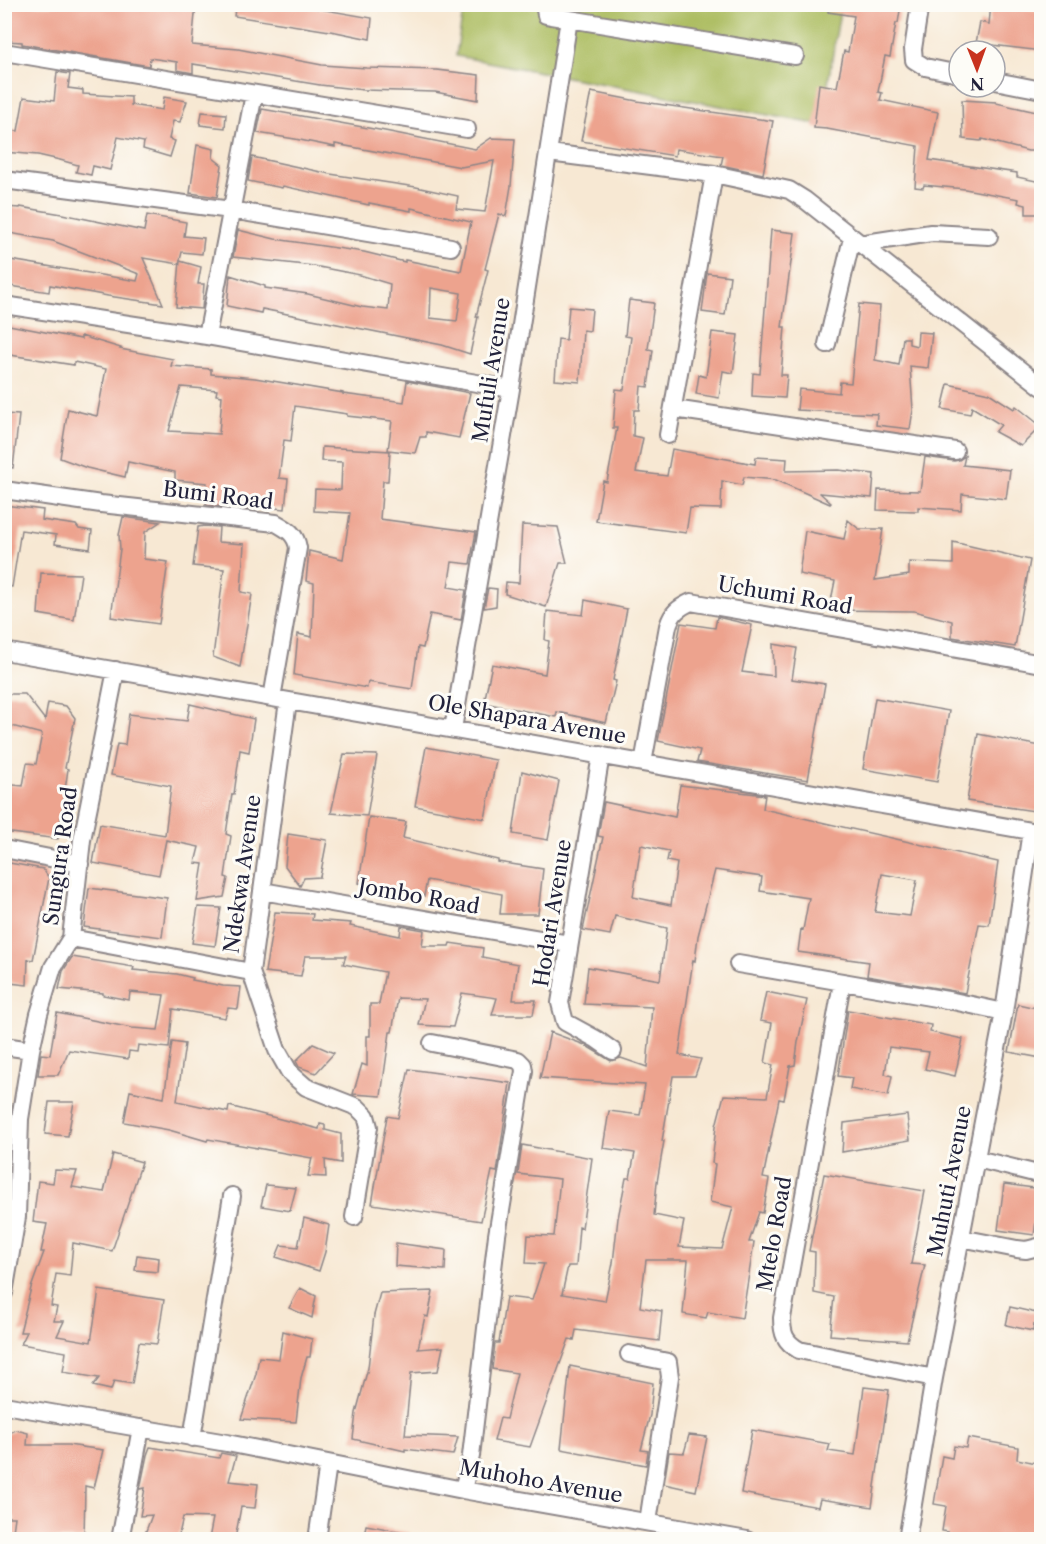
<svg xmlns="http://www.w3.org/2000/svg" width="1046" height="1544" viewBox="0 0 1046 1544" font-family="'Libre Caslon Text',serif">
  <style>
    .green { fill: #abbc5f; stroke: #666f4d; stroke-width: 1.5 }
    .building { fill: #eda38e; fill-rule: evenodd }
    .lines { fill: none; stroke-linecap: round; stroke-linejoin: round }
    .street-casing { stroke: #8c8587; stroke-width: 20 }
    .street { stroke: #fff; stroke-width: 16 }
    .labels { text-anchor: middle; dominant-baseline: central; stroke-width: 6; stroke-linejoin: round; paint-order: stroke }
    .street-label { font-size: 21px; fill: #22223b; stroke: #fdfcf7 }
  </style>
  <rect width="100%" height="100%" fill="#fdfcf7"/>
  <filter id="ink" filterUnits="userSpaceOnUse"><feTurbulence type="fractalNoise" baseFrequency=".0167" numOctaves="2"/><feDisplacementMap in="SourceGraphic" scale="12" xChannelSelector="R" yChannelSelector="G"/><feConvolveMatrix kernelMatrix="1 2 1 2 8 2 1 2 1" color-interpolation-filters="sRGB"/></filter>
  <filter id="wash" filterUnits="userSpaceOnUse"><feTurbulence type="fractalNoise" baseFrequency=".008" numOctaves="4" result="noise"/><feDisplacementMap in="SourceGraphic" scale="24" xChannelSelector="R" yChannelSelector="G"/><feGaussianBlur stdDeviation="1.35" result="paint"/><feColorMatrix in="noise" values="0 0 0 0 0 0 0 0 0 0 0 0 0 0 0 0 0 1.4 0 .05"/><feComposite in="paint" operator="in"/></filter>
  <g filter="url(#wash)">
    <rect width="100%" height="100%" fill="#f7e8d3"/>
    <path class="green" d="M464,5H841L821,125L456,56Z"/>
    <g id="blocks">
      <path class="building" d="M6,4L51,6V4H196L192,45L238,49L322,65L367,68L437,70L479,75L478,100L435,92L364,90L320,85L193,64V73L177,70V62L150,58L149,66L22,44V42L5,41Z
        M236,4H291L372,18L370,39L336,32L234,16Z
        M828,4H901L898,23H896L890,57L885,56L878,92L882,93L880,100L938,112L929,160L1017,173V177L1041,182L1040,214H1026V205L1018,203L1019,199L965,189L924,185L923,188L915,187L918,146L827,129L814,128L819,84L837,87L844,51L848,52L854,16L828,12Z
        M991,4L1041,11V51L976,43L980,22L989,24Z
        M57,72L70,74L68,88L83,90V94L131,97V105L162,110L164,97L187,101L180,122L173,121L169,139L175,141L170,157L143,149L144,142L118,137L110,170L93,166L91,175L76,172L78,165L60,160L38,155L4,152V130L18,131L24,97L54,101Z
        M591,92L637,101L773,121L763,174L721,165L723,156L676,149L675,156L581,141Z
        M962,100L996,102V103L1041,113V151H1028L982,139L981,141L963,139Z
        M262,109L385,131L475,149L491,138L515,139L511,186L506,216L499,214L485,269L488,270L476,317H478L470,354L442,345L262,309L261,313L227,306L230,275L265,286V288L308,294L362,307L388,310L390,284L360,275L314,266L233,257L238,230L275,239L364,252L405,262V260L461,271L471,222L411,208V211L369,203V205L283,186L282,188L248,181L252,157L330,174L416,187L458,196L456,209L485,212L494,161L461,167L335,144V147L295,139L257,133ZM431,288L461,293L457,321L430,318Z
        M202,112L226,114L225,128L200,125Z
        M197,145L214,149L213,158L222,165L217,197L190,193Z
        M4,207L20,208V207L62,214L144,231L147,215L186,222L184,236L204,238L202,254L182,252L179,264L143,258L163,304L108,296L50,285L49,292L4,285V259L137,281L139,274L53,241L4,232Z
        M771,230L795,233L782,327H785L781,375H787L785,398L752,396L753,373L760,374Z
        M180,261L201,267L198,284H204L202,309L176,307Z
        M707,273L730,276L725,315L702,312Z
        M629,300L654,303L648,349L653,350L648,387L641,386L639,410H634L633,436L643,438L636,472L667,476L672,449L755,464L756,457L787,459L786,471L838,470L874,474L872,498L820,493L831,503L830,504L776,480L744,477L742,485L722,481L721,509L690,508L686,533L596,521L603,481L607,482L617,428H613L616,389L624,390L631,337L625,336Z
        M859,304L880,306L875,360L899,365L903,338H909V344L917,346L918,332L932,333L928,368L910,366L913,410L910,429L876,425L877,414L797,410L799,389L839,393L840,382L851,383Z
        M569,307L592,309L590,331L583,330L580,382L555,380L558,339L566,340Z
        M4,324L81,339V336L121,348L120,349L173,359L171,366L211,369V374L255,378L343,393V394L404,402L407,381L470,393L459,438L426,432V437H420L415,453L388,450L392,421L347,416V414L295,406L291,441L284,440L279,478L288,479L285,509L251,506L252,510L206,505L207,483L175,480V472L128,462L125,477L87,468L60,458L68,409L97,416L106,369L74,362V365L4,354ZM181,387L217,390L216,395L222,396L219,434L169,431Z
        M712,332L738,335L733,373L723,371L719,398L696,394L699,375L706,377Z
        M948,384L989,393L1014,409L1016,406L1041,426L1021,446L995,432L1001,425L972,407L970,414L942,409Z
        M4,414L19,415L13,468L4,467Z
        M322,447L390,451L388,481H383L380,519L476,532L470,564L452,562L448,587L466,590L461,620L430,614L423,648L418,647L412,689L368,682L367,688L294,675L298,634L312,637L314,583L306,581L309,551L343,559L350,513L314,511L315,489L341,490L342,462L321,461Z
        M965,456L963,465L1010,470L1006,499L962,494L961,510L918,507V511L877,510L878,490L920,491L925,457L954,461L959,460Z
        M4,505L43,510L42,520L76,525L79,529L92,531L90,549L55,544L56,535L21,530L12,587L4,586Z
        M123,517L160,522L145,532L144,559L168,562L159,624L111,617L120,549L119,535Z
        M848,520L859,529H883L875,580L909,575V562L953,564V542L1030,560L1015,647L952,637V621L914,611L829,610L835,581L799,574L805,531L844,539Z
        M522,525L558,527L567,563H560L546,607L505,594L506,582L519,583Z
        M204,526L219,527L218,542L244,544L241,592L252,594L240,667L213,657L224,569L193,566L198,527Z
        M41,573L81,574L74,620L38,614Z
        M488,588L497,589L496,606L484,608Z
        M585,600L627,609L613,680L616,681L606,723L557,712L556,717L484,703L492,664L545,674L549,641L545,640L547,611L583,615Z
        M717,617L752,625L742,672L774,676L773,644L797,648L792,679L825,684L808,780L697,762L700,750L658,741L681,623L715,628Z
        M4,694H25L45,720L48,703L66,706L75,718L65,768L68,769L58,839L4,832V784L23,786L27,763L36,764L42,734L4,724Z
        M875,698L949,711L937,782L863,769Z
        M190,704L254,719L249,752L240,750L234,794H232L226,834L231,836L225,877L228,878L224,897L197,901L203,864L195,863L199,847L166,840L159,875L93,863L100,824L165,835L171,786L111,775L117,744L125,745L129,714L187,721Z
        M978,734L1041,746V812L967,801Z
        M426,747L496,760L485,819L415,806Z
        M344,754L377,755L367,816L331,813Z
        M522,771L559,781L548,840L513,834Z
        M680,785L765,795L763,809L998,862L989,925L979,924L965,993L867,976L869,962L798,952L801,929L803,930L809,898L760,891L762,877L715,870L698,936L695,961L693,960L679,1055L701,1059L695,1076H673L662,1141H664L657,1182L654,1215L684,1221L679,1247L722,1249L733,1207L710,1202L715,1164L712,1163L716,1126L724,1095L767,1097L773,1065L765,1063L772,1023L760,1021L766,992L807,1000L798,1042L795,1065L790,1066L784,1100L779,1099L763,1178L769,1179L763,1213L759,1212L749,1242H754L742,1318L708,1312L706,1318L683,1314L688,1260H646L640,1307L662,1311L659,1341L576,1330L574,1340L569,1339L530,1447L494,1441L500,1418L506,1419L517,1373L492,1369L495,1343H499L506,1297L532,1300L544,1264L526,1263L528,1235L554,1236L560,1179L518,1174L522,1145L592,1158L582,1228L579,1227L576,1266H568L562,1294L605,1301L613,1263L618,1218L626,1178H630L635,1153L603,1148L609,1111L640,1115L645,1085L540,1078L550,1032L585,1045L611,1061L621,1058L647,1067L652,1007L584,1004L588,967L660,980L667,928L615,916L610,935L583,930L603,837L598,836L604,802L675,817ZM641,845L669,851L667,861L677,863L671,905L633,897ZM882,874L917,880L910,916L875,912Z
        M369,817L406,822L403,838L498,860V862L543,869L538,914H500L502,894L427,880L424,896L399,891L400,889L359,883Z
        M288,834L327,840L320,877L304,878L300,886L285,866Z
        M4,862L43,869L49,878L33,960L28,959L27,985L10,983V980L4,979Z
        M89,888L167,898L162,937L84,927Z
        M198,907L221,908L215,946L192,943Z
        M275,912L313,914L312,920L351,923L350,926L400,936L401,926L424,930L422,946H449L450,943L483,948L482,957L518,964L513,1000H536L533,1015H492L497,998L462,993L453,1027L419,1025L425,999L398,998L392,1032H390L381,1096L353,1094L362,1064L367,1066V1036H370V1004H379L385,972L343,964L346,956H305L301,976L265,972Z
        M72,957L134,967L133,970L177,974L193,978L192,980L223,986L241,987L238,1009L228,1008L225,1018L173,1009L169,1048L138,1045L137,1052L129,1051L128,1059L69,1050L58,1075H38L41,1054L50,1055L57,1013L132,1028L158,1030L164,995L130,992L129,1000L103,995V993L59,989L63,971Z
        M1018,1004L1041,1009V1058L1009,1052Z
        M848,1010L931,1025L930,1032L963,1039L955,1076L925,1069L929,1052L889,1047L885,1074L892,1076L888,1096L850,1089L852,1078L838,1076Z
        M172,1042L185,1044L177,1101L228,1112L229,1106L319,1129L320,1124L325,1125V1130L341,1134V1163L325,1160L326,1177L308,1176L312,1158L208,1139L207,1141L169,1130L124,1122L130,1091L164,1098Z
        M313,1044L334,1053L316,1073L299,1067L296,1061Z
        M409,1069L510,1083L497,1172L492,1171L481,1221L372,1204L387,1116L398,1118Z
        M49,1102H74L68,1136L45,1134Z
        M907,1115L910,1140L842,1152L844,1123Z
        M113,1154L142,1162L112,1251L73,1243L70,1276L56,1274L51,1306L57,1307L54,1321H64L57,1336L91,1342L99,1290L164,1300L157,1344L139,1342L132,1384L114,1381L111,1390L93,1386L99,1378L63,1372L66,1352L21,1344L27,1332H20L31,1288L44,1252H41L47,1224L33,1222L38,1181L53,1183L55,1170L77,1171L72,1187L104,1192Z
        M824,1174L925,1191L911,1264L925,1265L907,1341L830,1335L834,1297L814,1293L815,1252L809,1251Z
        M1004,1184L1041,1189L1034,1235L998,1230Z
        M266,1185L296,1188L290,1211L261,1206Z
        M304,1218L329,1225L325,1252L319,1271L276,1257L281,1245L298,1247Z
        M396,1243L446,1250L445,1270L395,1266Z
        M137,1255L159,1258L158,1272L135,1270Z
        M300,1288L316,1296L312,1318L289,1308Z
        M433,1291L428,1317L425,1316L418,1349L443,1347L438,1371L411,1373L405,1435L458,1437L453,1455L405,1449V1451L353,1439L356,1413L368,1368L374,1315L380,1293Z
        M1010,1307L1041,1314V1323L1034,1324L1033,1331L1006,1325Z
        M283,1331L312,1339L310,1357H307L301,1378L296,1422L241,1419L256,1374L259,1357L279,1359Z
        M570,1366L653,1383L650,1415L641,1450L648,1451L646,1465L561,1449Z
        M864,1387L889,1390L872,1507L820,1499L818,1507L741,1493L752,1430L830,1444L828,1451L855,1455Z
        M16,1430L28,1433L27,1445H68L103,1450L94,1488L85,1486L84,1539H12L15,1517H4V1435Z
        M689,1435L707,1437L696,1491L664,1484L669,1452L684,1453Z
        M968,1438L1018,1447L1017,1459L1041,1464L1040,1539H947L948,1532L942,1531L946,1506L934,1504L942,1456L952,1458L954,1446L966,1448Z
        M150,1447L219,1458L221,1453L236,1456L229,1481L258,1484L255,1508L241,1507L235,1539H209L213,1518L183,1517L178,1539H143L152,1515L140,1516L145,1488L140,1489L147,1455Z
        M366,1525L409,1533L408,1539H363Z"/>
    </g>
  </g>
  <g filter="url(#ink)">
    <use href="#blocks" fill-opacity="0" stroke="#8c8587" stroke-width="1.5"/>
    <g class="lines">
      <defs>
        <path id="street" d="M544,4L546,15L551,16L795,56
          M920,4L913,49L914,60L925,67L959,74
          M4,52L467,129
          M995,81L1042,90
          M549,153L714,174L789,190L805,200L1042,387
          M4,180L231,210L451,247
          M859,244L931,233L989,236
          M4,305L207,336L511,389
          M207,336L254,94
          M827,344L852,238
          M674,409L955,451
          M668,435L714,174
          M4,490L101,504L276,523C287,529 296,534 298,548L272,698
          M4,651L1042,833
          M288,701L251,972L277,1050L290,1073L306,1087L357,1107L366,1116L369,1127L354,1217
          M453,729L511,389L569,19
          M601,755L560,1003L565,1022L596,1039L613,1051
          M643,763L668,626C672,613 678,608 691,602L1042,664
          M4,849L80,864
          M262,891L569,944
          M71,938L251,972
          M738,964L953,1001L1004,1012
          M842,983L782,1318C782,1334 785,1342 799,1350L934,1378
          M432,1043L518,1060L523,1065L524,1071L497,1235L471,1456L463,1490
          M4,1046L31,1050
          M977,1159L1042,1175
          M961,1238L1017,1249L1026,1250L1042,1246
          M4,1293L17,1217L20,1119L31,1050L39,1014L53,967L71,938L82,840L116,670
          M629,1354L668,1362L670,1377L648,1522
          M4,1405L227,1443L463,1490L747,1540
          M192,1438L232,1196
          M120,1540L141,1428
          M317,1540L328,1464
          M907,1540L934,1378L1004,1012L1031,831"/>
      </defs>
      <use href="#street" class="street-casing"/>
      <use href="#street" class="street"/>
    </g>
  </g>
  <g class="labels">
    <g class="street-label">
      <text transform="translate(491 370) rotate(-81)">Mufuli Avenue</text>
      <text transform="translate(218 495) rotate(7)">Bumi Road</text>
      <text transform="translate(785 595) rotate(10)">Uchumi Road</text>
      <text transform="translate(527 719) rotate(10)">Ole Shapara Avenue</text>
      <text transform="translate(60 856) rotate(-82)">Sungura Road</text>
      <text transform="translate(242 874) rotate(-82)">Ndekwa Avenue</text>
      <text transform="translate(419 896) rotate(10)">Jombo Road</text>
      <text transform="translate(552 913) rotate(-81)">Hodari Avenue</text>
      <text transform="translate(949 1181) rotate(-79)">Muhuti Avenue</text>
      <text transform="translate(774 1234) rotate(-80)">Mtelo Road</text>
      <text transform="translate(541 1481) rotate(10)">Muhoho Avenue</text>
    </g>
  </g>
  <rect width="1046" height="1544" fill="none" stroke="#fdfcf7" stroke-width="24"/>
  <g transform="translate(977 69) rotate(179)"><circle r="28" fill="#fdfcf7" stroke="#a5a5ac" stroke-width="1.5"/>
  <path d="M0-4.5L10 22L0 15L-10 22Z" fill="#c8321e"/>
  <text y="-9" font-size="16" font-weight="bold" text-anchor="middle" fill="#22223b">N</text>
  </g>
</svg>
